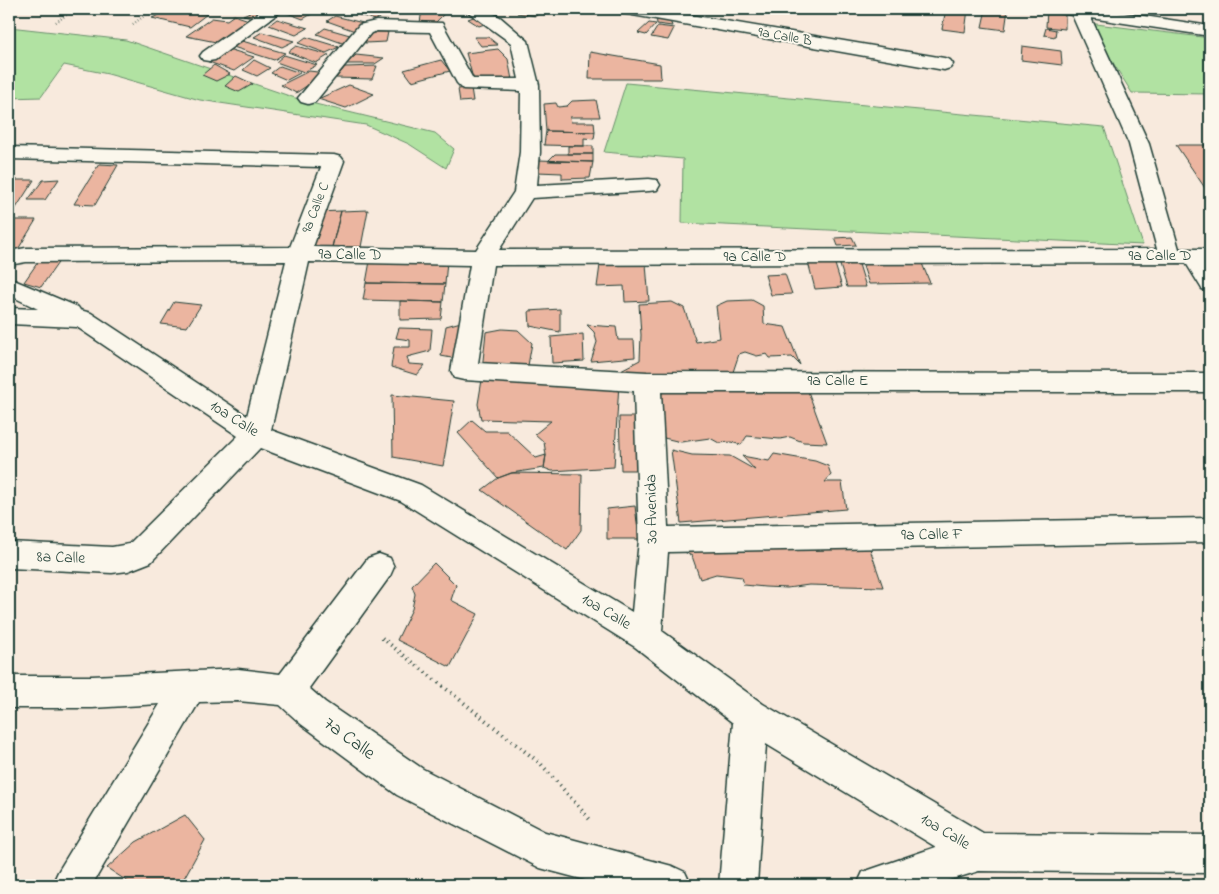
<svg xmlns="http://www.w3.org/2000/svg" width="1219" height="894" viewBox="0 0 1219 894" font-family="'Indie Flower',sans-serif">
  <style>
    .green { fill: #b1e2a2; stroke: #68906b }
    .building { fill: #ebb5a0; stroke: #1f3d34 }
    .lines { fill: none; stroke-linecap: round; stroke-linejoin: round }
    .minor-casing { stroke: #1f3d34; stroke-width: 3 }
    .path-far1 { stroke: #1f3d34; stroke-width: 2.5; stroke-dasharray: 0.5 2.5; stroke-linecap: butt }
    .path { stroke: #1f3d34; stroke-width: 4; stroke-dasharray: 1 4.5; stroke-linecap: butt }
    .minor { fill: #fbf7ec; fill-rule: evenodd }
    .labels { text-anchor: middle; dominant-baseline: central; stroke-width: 4; stroke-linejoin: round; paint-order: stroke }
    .far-street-label { font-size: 14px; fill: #1f3d34; stroke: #fbf7ec }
    .street-label { font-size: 16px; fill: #1f3d34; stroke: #fbf7ec }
    .near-street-label { font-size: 19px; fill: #1f3d34; stroke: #fbf7ec }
  </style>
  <rect width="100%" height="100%" fill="#f8eadd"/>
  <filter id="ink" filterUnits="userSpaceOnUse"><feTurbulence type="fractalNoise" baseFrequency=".02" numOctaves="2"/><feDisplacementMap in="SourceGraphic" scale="10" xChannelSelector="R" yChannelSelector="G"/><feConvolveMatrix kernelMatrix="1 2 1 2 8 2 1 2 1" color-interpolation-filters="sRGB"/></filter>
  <g filter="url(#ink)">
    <path class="green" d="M1088,23L1210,38V94L1132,93Z
      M9,27L126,40L307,102L435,133L454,149L446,168L409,144L366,125L200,100L108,74L64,65L41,97L9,98Z
      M626,83L1104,127L1143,245L682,223L683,159L604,152Z"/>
    <path class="building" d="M172,9H177L207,14L190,27L152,18Z
      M257,9H270L258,18L243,15Z
      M277,9H303L315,12L303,19Z
      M350,9H367L386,14L375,20L347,11Z
      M422,9L445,13L436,22L420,23Z
      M521,9H542L536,16L517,13Z
      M946,9H968L965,32L942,29Z
      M986,9H1008L1005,30L982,27Z
      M1047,9L1065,11V29L1046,27Z
      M234,15L252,21L221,43L186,36L212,18L227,20Z
      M479,15L490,22L479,26L468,19Z
      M335,16L367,24L355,31L327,21Z
      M656,16L669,18L672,26L657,24Z
      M277,19L308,28L296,35L269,25Z
      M649,23L656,24L646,35L638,33Z
      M658,26L674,28L668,40L651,37Z
      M325,28L357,37L345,44L317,34Z
      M1046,28L1056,30L1055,37L1044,35Z
      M371,31L388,32L386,42L365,43Z
      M262,32L294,41L282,47L254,37Z
      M306,37L339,47L326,53L298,43Z
      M474,37H488L498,45L481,46Z
      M242,41L285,53L274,60L233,47Z
      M296,46L329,55L316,63L288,52Z
      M1022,46L1061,51L1062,65L1021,60Z
      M225,48L254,57L234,71L206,61Z
      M498,49L508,59L513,85L474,82L466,53Z
      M590,52L660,64L661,79H589Z
      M284,55L317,65L304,72L276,62Z
      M356,55L384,58L375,64H346Z
      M254,60L270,68L257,76L243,70Z
      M441,60L450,71L412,81L404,70Z
      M214,65L230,74L216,81L202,75Z
      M280,66L300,73L287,80L271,73Z
      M377,66L372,79L336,78L345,67Z
      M309,71L326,73L296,93L281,85Z
      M236,76L253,84L239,92L225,86Z
      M349,85L374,94L346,108L318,99Z
      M471,88L473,101L460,102L458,89Z
      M596,100L600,117H570L571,122H594L595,132L546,131L544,104L556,103L558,107L567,106L572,101Z
      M546,131L595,132L594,139L584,138V146L544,145Z
      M1176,145H1210V196L1207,191Z
      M568,146H593V154H568Z
      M555,154H593V162L548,161Z
      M539,160L593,162L590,178L562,179V173L537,172Z
      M99,164L118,165L95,205L74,204Z
      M59,179L45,200H28L43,180Z
      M14,180H34L9,219V188Z
      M368,210L361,247H332L341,211Z
      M341,211L332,247L308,248L318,212Z
      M9,220H36L17,251L9,252Z
      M852,237L856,245L838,246L835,238Z
      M40,259L60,260L41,287L24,282Z
      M370,261H447L445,284L366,283Z
      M834,261L842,287L815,289L808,262Z
      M858,261L866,287H847L839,262Z
      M921,261L930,283L869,284L862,263Z
      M646,264L649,301L625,302L624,286L597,287L600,265Z
      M785,274L792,294L771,295L765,275Z
      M366,283L445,284L443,302L363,300Z
      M752,300L763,306L764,324L785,327L800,365L792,357L770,358L767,354L757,356L745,352L739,354L733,372H617L640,360L641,335L639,304L672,302L684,308L696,342L720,338L716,306L727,301Z
      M400,301L443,302L441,319L400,320Z
      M174,302L201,305L187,327L161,324Z
      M560,309V332L530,326L529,311Z
      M461,322L457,359L441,356L446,326Z
      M587,325L616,327L618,340H634L635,357L591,361L597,342L594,332Z
      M399,328L432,329L430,351L407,357L409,364L425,365L417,375L391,367L394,347H410V340L396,338Z
      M502,329L518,330L532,343L527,371L482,370L486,332Z
      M583,334L584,361L552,363L551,337Z
      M482,380L619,383L614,467L552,471L544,468L546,455L544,442L535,434L551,421L481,419L478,404Z
      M655,386H806L827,443L803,442L790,437L780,439L747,436L741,445L731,442L719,443L710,438L681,442L664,438Z
      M392,395L454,401L443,466L393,457Z
      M619,417H648L651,470H621Z
      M472,420L485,431H507L536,458L546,455L544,468L511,473L498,478L458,433Z
      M671,450L692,455L730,456L755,470L742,456L769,461L774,454L815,461L828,466L831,475L825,482H842L846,509L681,523Z
      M512,473L582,474L581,530L567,550L482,490L498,478Z
      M635,506L639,539H607V509Z
      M669,544L869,546L883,587L809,585L787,588L765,587L744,585L742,577L716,574L700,579L692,556Z
      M434,563L456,585L451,600L478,614L450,667L397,640L412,609L415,594L412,586Z
      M185,815L205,840L183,880L155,885H133L107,868L136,842Z"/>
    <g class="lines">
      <defs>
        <path id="minor" d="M264,9H284L215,60L209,61L203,60L200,56L203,52Z
          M464,9H485L500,17L528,41L539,85L540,152L537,185L649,179L657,180L660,185L657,190L649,191L532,198L499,250L1157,249L1129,144L1072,15L1060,13L1057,9H1098L1210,26V36L1091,18L1149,144L1179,249H1210V291L1202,289L1186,263L493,265L478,363L647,372L1210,373V392H661L668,527L1210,518V542L668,552L662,631L763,704L983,833L1210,835V873L979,871L934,885H857L863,872L936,847L766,744L757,885H719L733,723L635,647L401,501L260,448L151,562L128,571L112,573L9,568V542L112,547L129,544L238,436L77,327L9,324V308L38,309L9,295V278L78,307L80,310L91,313L247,416L286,261L26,262L9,265V251L26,248L290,247L321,167L9,159V147L334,155L341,157L344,161L313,247L476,250L514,192L520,152L521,91L463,89L457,83L430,32L377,31L371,33L315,102L308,104L301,102L298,98L359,25L376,21L442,23L473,79H519L511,43ZM309,262L470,265L451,371L455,378L464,380L634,391L639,540L632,612L421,485L271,430Z
          M618,9H655L944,58L950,60L953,64L950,68L944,70L627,14L621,13Z
          M379,554L390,558L394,567L390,576L309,688L325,702L423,769L545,832L672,866L685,872L691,885H604L540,868L397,795L301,724L280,705L238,701L199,702L92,885H52L58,872L160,704L92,708H9V676H92L238,669L280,674L368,558Z"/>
      </defs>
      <use href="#minor" class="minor-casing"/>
      <path class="path-far1" d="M56,22L75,9
        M133,24L154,9"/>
      <path class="path" d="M382,638L541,764L592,822"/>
      <use href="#minor" class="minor"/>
    </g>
  </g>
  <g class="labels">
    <g class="far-street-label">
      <text transform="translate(785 37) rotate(10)">9a Calle B</text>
      <text transform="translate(316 208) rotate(-69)">9a Calle C</text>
    </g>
    <g class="street-label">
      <text transform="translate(350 255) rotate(1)">9a Calle D</text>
      <text x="1160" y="256">9a Calle D</text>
      <text x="755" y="257">9a Calle D</text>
      <text x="838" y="381">9a Calle E</text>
      <text transform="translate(234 419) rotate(32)">10a Calle</text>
      <text transform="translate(652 509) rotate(-91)">30 Avenida</text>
      <text transform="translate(932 535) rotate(-1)">9a Calle F</text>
      <text transform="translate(61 558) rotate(2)">8a Calle</text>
      <text transform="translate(606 612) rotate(31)">10a Calle</text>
      <text transform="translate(945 832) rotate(31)">10a Calle</text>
    </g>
    <g class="near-street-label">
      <text transform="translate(349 739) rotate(36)">7a Calle</text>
    </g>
  </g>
  <rect width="1219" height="894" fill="none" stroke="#fbf7ec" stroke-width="30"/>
  <rect x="15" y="15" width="1189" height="864" fill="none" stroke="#1f3d34" stroke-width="2" filter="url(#ink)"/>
</svg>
